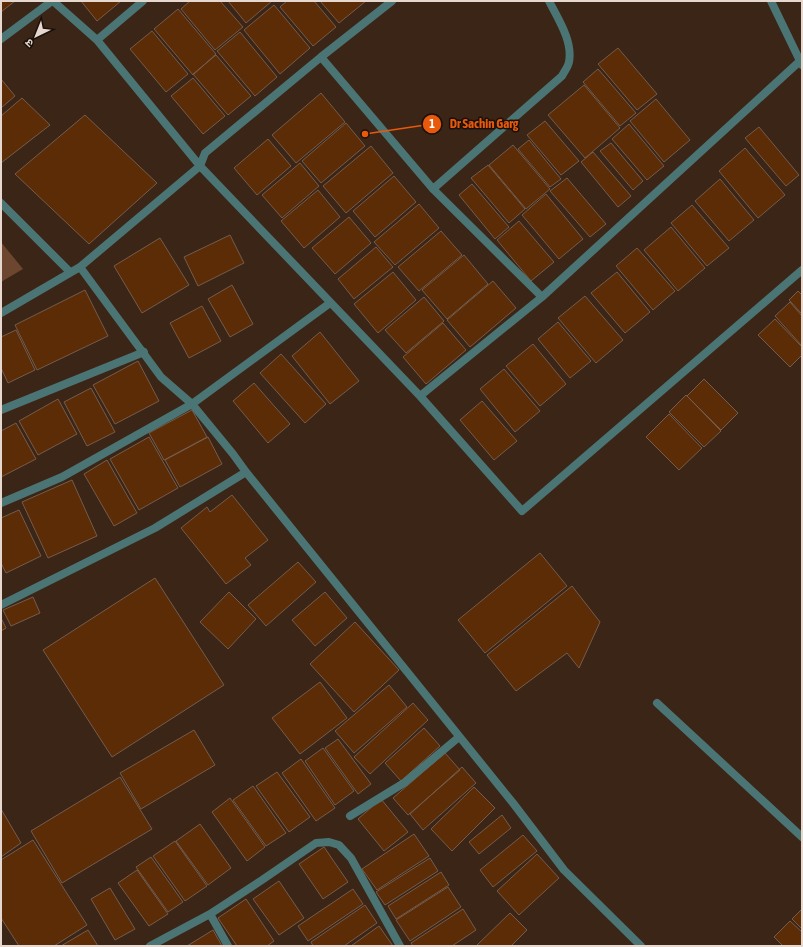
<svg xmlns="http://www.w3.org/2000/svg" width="803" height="947" viewBox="0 0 803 947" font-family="'Asap Condensed','Noto Sans Devanagari',sans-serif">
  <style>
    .green { fill: #6c462e }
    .building { fill: #5b2c06; stroke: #755c4c }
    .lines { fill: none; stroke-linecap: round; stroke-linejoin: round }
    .minor { stroke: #4b7574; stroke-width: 8 }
    .leader { fill: none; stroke: #e8590c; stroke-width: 1.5 }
    .callout-dot { fill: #e8590c; stroke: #1a100a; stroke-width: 1.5 }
    .mark-label { font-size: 12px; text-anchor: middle; font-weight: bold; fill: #fff }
    .callout-label { font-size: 13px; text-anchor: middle; font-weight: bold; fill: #e8590c; stroke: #1a100a; stroke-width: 3; stroke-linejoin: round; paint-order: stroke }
  </style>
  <rect width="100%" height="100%" fill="#3a2517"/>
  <path class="green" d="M1,242L23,269L1,282Z"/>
  <path class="building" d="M1,1H15L1,12Z
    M81,1H121L97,21Z
    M190,1H220L243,27L215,50L181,9Z
    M228,1H272L246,23Z
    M287,1H314L336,27L313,46L280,7Z
    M320,1H366L339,23Z
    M274,5L310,48L280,74L244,30Z
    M178,9L216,54L193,75L154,29Z
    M152,31L188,74L166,92L130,49Z
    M240,32L277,77L255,96L217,51Z
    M618,48L657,94L637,110L598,64Z
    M216,55L251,96L228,115L193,74Z
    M598,69L636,113L620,126L583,82Z
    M193,78L225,116L203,134L171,96Z
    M1,79L15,96L1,108Z
    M584,85L620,128L585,158L548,115Z
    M321,93L345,122L296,163L272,135Z
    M22,98L50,125L1,163V116Z
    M656,99L690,140L664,162L630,121Z
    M85,115L157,183L89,244L15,174Z
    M545,121L579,161L561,175L527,135Z
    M346,123L365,146L321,183L302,161Z
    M629,124L664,166L647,180L612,139Z
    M759,127L799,175L786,186L745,138Z
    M268,139L291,166L257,195L234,168Z
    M529,140L561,179L550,187L518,149Z
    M611,143L643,181L633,190L600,151Z
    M513,145L550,189L526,209L489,165Z
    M371,146L393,173L346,213L323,186Z
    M745,148L785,195L758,218L719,171Z
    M593,152L631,196L618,207L581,162Z
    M300,163L319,186L282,218L262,195Z
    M488,165L525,209L509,223L471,178Z
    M394,176L416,202L375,237L353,211Z
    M567,178L606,224L590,237L550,191Z
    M720,179L754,220L729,241L695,201Z
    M472,184L509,227L495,239L459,195Z
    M318,190L340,217L304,248L281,221Z
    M546,194L583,239L559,259L522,215Z
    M419,204L439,228L395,265L374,242Z
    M692,205L729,248L707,266L671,223Z
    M349,217L371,243L335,274L312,248Z
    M519,221L554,262L531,281L497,240Z
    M671,227L705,268L678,291L644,250Z
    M441,231L462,255L419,291L398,267Z
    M230,235L244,263L198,286L184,257Z
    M160,238L189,285L142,313L114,266Z
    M376,247L393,267L354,299L338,279Z
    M637,248L675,291L653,310L616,266Z
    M464,255L488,284L447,319L422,290Z
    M393,272L416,300L378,333L354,304Z
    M617,272L650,312L625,333L591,293Z
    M493,281L516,308L470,347L447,320Z
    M232,285L253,324L230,337L208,299Z
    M85,290L108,336L37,370L15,325Z
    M798,291L802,295V314L789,300Z
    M585,296L623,340L596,363L558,318Z
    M424,297L444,321L406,353L385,330Z
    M790,302L802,316V346L775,316Z
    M202,306L221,341L189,358L170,323Z
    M775,319L802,347V355L790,367L758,335Z
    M558,322L591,361L570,378L538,339Z
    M443,323L466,350L426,384L403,357Z
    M16,330L35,370L8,383L1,368V337Z
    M320,332L359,381L330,404L292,356Z
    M533,344L566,384L540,406L506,366Z
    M281,354L326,404L305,423L260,373Z
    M138,361L159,401L115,424L93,385Z
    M504,369L540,411L515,432L480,389Z
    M704,379L738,413L721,430L687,396Z
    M254,383L290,424L268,443L233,401Z
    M91,388L115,432L87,446L64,402Z
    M686,395L721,431L704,447L669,412Z
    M58,399L77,434L38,455L19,421Z
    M482,401L517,441L494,460L460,420Z
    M192,410L207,437L164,460L149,433Z
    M669,414L702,448L679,470L646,437Z
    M16,423L36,459L1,477V431Z
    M149,437L178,488L139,510L110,459Z
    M208,437L222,464L180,487L165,460Z
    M107,460L137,513L114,526L84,474Z
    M72,480L97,536L48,558L22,502Z
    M232,495L268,540L245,558L251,565L226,584L181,528L207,507L210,512Z
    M19,510L41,556L6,573L1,563V518Z
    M540,553L567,586L485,653L458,620Z
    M298,562L316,582L266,626L248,605Z
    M155,578L224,685L112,757L43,650Z
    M572,586L600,622L579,668L567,653L516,691L487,655Z
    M229,592L256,619L228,649L200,622Z
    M325,592L347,618L315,646L292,620Z
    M33,597L40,613L11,626L3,610Z
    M1,618L6,628L1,631Z
    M355,622L399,670L354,712L310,664Z
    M320,682L347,718L300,754L272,718Z
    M389,685L407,707L354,753L335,731Z
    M413,703L428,720L370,774L354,757Z
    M424,728L440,746L401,781L385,763Z
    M194,730L215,765L141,809L120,773Z
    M338,739L371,784L358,794L325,748Z
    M323,748L354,791L335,805L305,761Z
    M445,753L460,770L408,815L393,798Z
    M301,759L335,808L316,821L282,773Z
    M462,767L476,783L423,830L410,814Z
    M277,772L310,817L289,832L256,786Z
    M120,777L152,829L62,883L31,831Z
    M253,786L286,833L266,846L233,800Z
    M474,787L495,808L452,851L431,829Z
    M230,798L265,847L247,861L212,812Z
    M381,799L408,832L384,851L358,819Z
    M1,809L21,843L1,857Z
    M502,815L511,828L479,854L469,842Z
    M200,824L231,868L208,885L176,841Z
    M414,834L429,856L377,890L362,869Z
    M523,835L537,851L493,887L480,870Z
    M33,840L87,925L54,946H19L1,918V860Z
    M175,841L207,886L185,901L153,856Z
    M324,847L348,882L323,899L299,864Z
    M537,854L559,878L519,915L497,891Z
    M151,857L183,902L168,912L136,867Z
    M430,858L438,871L385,905L376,892Z
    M137,870L168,914L149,926L118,883Z
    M441,872L449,885L396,919L388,906Z
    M279,881L304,918L279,935L253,899Z
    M448,887L461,907L410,941L396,920Z
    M110,888L135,929L115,940L91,899Z
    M353,889L363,904L308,941L298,926Z
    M246,899L274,941L267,946H237L218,918Z
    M365,905L377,923L344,946H313L311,942Z
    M463,909L476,930L452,946H413L411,943Z
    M802,909V929L792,919Z
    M510,913L527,930L511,946H476Z
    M790,921L802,932V946H783L774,937Z
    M379,926L393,946H351Z
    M88,930L98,946H61Z
    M213,930L222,946H187Z"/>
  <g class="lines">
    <path class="minor" d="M53,1L97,40L200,166L420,396L522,511L802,270
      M771,1L802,65
      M1,39L52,1
      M97,40L143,1
      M321,57L433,189L542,297
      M433,189L562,76C564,72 568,67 569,62C573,41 558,19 549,1
      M1,203L70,272
      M80,267L161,377L192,404L233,454L246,472L513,803L564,870L641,946
      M1,313L80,267L200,166L205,153L321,57L392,1
      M420,396L542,297L800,61
      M1,410L144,352
      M1,503L62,477L192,404L330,303
      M1,605L155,528L246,472
      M657,703L802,837
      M350,816L404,783L459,737
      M210,914L228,946
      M150,946L210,914L262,880L316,843L329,842L339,845L351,858L400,946"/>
  </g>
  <path class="leader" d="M365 134L432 124"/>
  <g class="callout-dot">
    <circle cx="365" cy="134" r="4"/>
    <circle cx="432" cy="124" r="10"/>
  </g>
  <g class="mark-label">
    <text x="432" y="128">1</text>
  </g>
  <g class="callout-label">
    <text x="484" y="128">Dr Sachin Garg</text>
  </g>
  <rect width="803" height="947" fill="none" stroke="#e7d8cf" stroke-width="4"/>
  <g transform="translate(36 36) rotate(223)" stroke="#1a100a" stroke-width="3" paint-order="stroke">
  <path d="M0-3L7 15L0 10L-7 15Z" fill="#e7d8cf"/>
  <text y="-6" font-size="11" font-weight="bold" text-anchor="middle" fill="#e7d8cf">उ</text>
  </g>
</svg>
